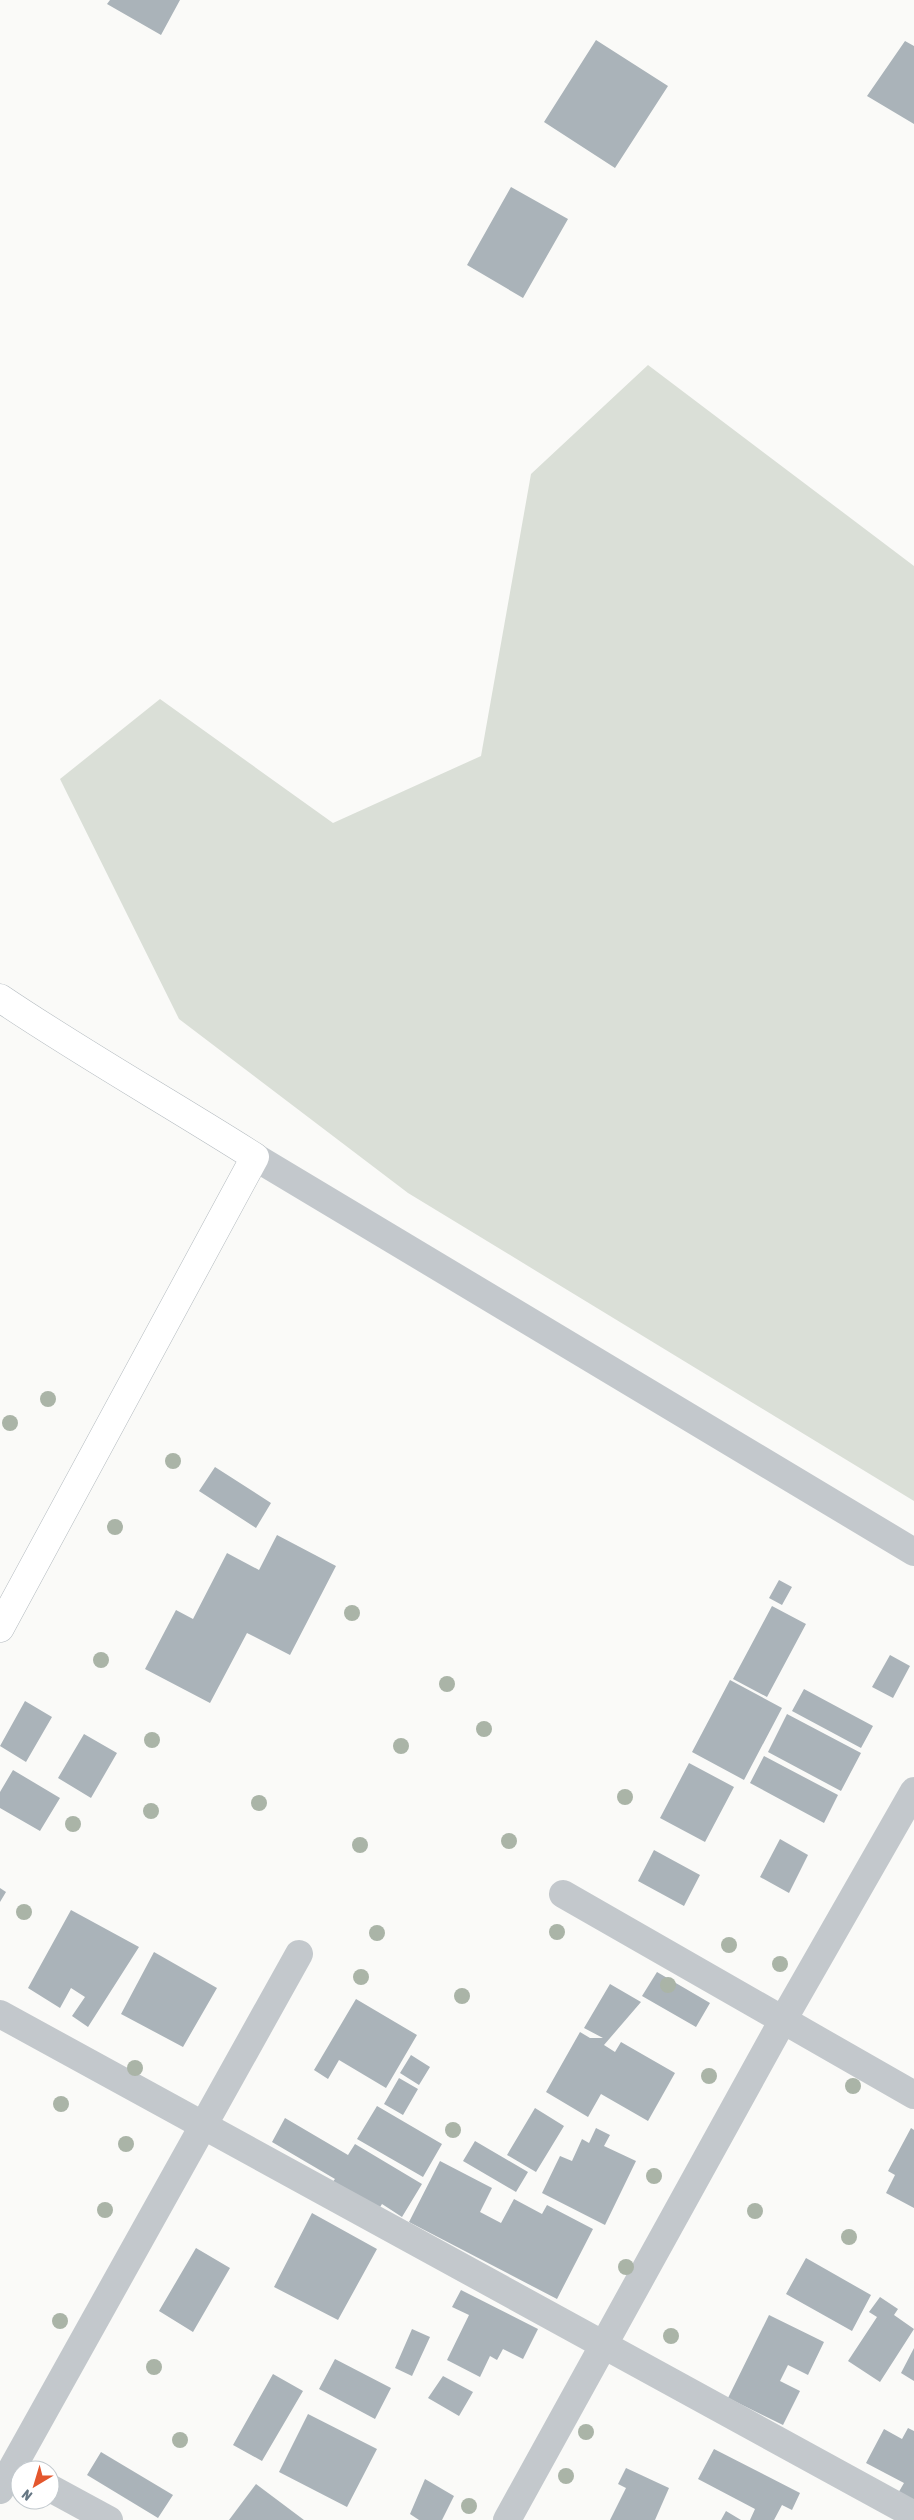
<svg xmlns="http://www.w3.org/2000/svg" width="914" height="2520" viewBox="0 0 914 2520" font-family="'Asap Condensed',sans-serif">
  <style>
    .green { fill: #dadfd7 }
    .building { fill: #aab3b9 }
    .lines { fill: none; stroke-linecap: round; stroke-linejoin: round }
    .secondary-casing { stroke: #b3babf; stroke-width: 29 }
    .minor { stroke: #c3c8cc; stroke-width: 28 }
    .tertiary { stroke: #c3c8cc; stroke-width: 28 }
    .secondary { stroke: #fff; stroke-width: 28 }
    .tree { fill: #aab4a7 }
  </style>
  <rect width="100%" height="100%" fill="#fafaf8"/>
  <path class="green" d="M648,365L914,566V1501L408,1193L179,1019L60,779L160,699L333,823L481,756L531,474Z"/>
  <path class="building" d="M110,0H180L161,35L107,4Z
    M596,40L668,86L615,168L544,122Z
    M905,41L914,46V124L867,96Z
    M511,187L568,219L523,298L467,265Z
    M215,1467L271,1503L256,1528L199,1491Z
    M277,1535L336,1566L290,1655L247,1633L210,1703L145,1669L176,1610L193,1619L227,1553L259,1570Z
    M779,1580L792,1587L782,1605L769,1598Z
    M772,1606L806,1624L767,1697L733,1679Z
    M890,1655L910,1666L893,1698L872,1687Z
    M730,1680L782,1708L744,1780L692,1752Z
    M804,1689L873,1726L861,1748L792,1711Z
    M25,1701L52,1717L26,1762L0,1746Z
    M787,1714L861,1753L841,1791L768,1752Z
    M84,1734L117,1753L91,1798L58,1778Z
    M764,1756L838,1795L824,1823L750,1783Z
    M689,1763L734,1787L705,1842L660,1818Z
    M13,1770L60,1798L40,1831L0,1808V1792Z
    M780,1839L808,1855L789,1893L760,1877Z
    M654,1850L700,1875L684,1906L638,1881Z
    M0,1888L6,1892L0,1902Z
    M71,1910L139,1947L88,2027L72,2016L85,1997L71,1988L60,2008L28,1988Z
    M154,1952L217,1988L183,2047L121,2014Z
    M657,1972L710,2003L696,2027L642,1996Z
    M610,1984L641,2002L604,2045L615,2052L621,2042L675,2073L648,2121L601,2094L588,2117L546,2092L580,2032L590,2038H603L584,2028Z
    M356,1999L417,2035L386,2088L339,2060L328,2079L314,2070Z
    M411,2055L430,2067L419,2085L400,2073Z
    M399,2078L418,2089L403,2115L384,2104Z
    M377,2106L442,2144L423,2177L357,2139Z
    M535,2108L564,2126L536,2172L507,2155Z
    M285,2118L348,2155L355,2144L422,2184L402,2217L382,2204L377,2212L331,2184L335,2179L272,2142Z
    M596,2128L610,2135L604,2146L636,2161L605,2225L542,2193L560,2156L572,2161L582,2139L589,2143Z
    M911,2128L914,2130V2208L886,2193L895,2175L888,2171Z
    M475,2141L528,2172L516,2192L463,2161Z
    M440,2161L492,2188L480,2212L501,2223L514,2199L542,2214L547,2205L593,2229L557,2299L409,2222Z
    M312,2213L377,2249L338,2320L274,2287Z
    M196,2248L230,2268L193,2332L159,2311Z
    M806,2258L871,2295L852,2331L786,2294Z
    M461,2290L538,2329L523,2359L503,2349L497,2360L490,2356L480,2377L447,2360L469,2315L452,2307Z
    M880,2297L898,2309L894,2315L914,2329L880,2382L848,2361L877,2317L869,2312Z
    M769,2315L824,2342L808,2375L788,2365L780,2381L800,2391L783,2425L728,2398Z
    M412,2329L430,2337L412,2376L395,2368Z
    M914,2348V2381L901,2373Z
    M335,2359L391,2388L375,2419L319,2389Z
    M273,2374L303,2391L262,2461L233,2445Z
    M443,2376L473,2392L459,2416L428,2398Z
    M308,2414L377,2449L347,2507L279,2472Z
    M908,2428L914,2431V2505L897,2495L904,2483L866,2463L884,2429L902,2439Z
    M714,2449L800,2493L792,2510L782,2505L774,2520H750L755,2509L698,2479Z
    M101,2452L173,2495L158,2518L87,2475Z
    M626,2468L669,2488L655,2520H610L626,2488L618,2484Z
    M425,2479L454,2496L442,2520H419L410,2514Z
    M256,2484L304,2520H229Z
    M726,2511L741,2520H721Z"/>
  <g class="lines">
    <defs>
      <path id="secondary" d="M0,998C83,1054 170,1103 255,1157L0,1628"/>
    </defs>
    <use href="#secondary" class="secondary-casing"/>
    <path class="minor" d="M563,1894L914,2095
      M0,2014L914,2515
      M50,2488L109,2520
      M0,2490L299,1954
      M507,2520L783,2020L914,1791"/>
    <path class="tertiary" d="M255,1157L914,1552"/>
    <use href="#secondary" class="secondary"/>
  </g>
  <g class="tree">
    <circle cx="48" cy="1399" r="8"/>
    <circle cx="10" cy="1423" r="8"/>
    <circle cx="173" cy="1461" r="8"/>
    <circle cx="115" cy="1527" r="8"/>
    <circle cx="352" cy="1613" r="8"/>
    <circle cx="101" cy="1660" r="8"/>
    <circle cx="447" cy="1684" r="8"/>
    <circle cx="484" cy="1729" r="8"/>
    <circle cx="152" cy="1740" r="8"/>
    <circle cx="401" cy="1746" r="8"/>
    <circle cx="625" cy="1797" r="8"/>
    <circle cx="259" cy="1803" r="8"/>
    <circle cx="151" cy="1811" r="8"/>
    <circle cx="73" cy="1824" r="8"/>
    <circle cx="509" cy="1841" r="8"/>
    <circle cx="360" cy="1845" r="8"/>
    <circle cx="24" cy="1912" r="8"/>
    <circle cx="557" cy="1932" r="8"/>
    <circle cx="377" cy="1933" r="8"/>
    <circle cx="729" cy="1945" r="8"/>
    <circle cx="780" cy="1964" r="8"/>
    <circle cx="361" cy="1977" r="8"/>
    <circle cx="668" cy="1985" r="8"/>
    <circle cx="462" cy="1996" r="8"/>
    <circle cx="135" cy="2068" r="8"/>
    <circle cx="709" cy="2076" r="8"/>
    <circle cx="853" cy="2086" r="8"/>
    <circle cx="61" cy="2104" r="8"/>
    <circle cx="453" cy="2130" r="8"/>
    <circle cx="126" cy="2144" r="8"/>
    <circle cx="654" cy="2176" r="8"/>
    <circle cx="105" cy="2210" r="8"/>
    <circle cx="755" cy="2211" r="8"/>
    <circle cx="849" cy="2237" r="8"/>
    <circle cx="626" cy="2267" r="8"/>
    <circle cx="60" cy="2321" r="8"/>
    <circle cx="671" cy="2336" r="8"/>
    <circle cx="154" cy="2367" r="8"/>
    <circle cx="586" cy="2432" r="8"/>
    <circle cx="180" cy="2440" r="8"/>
    <circle cx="566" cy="2476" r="8"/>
    <circle cx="469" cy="2506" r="8"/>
  </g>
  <g transform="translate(35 2485) rotate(218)"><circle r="24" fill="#ffffff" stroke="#c1c8cd"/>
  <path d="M0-4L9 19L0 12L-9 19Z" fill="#e4572e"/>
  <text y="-8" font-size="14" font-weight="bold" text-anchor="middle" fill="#657683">N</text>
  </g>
</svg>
